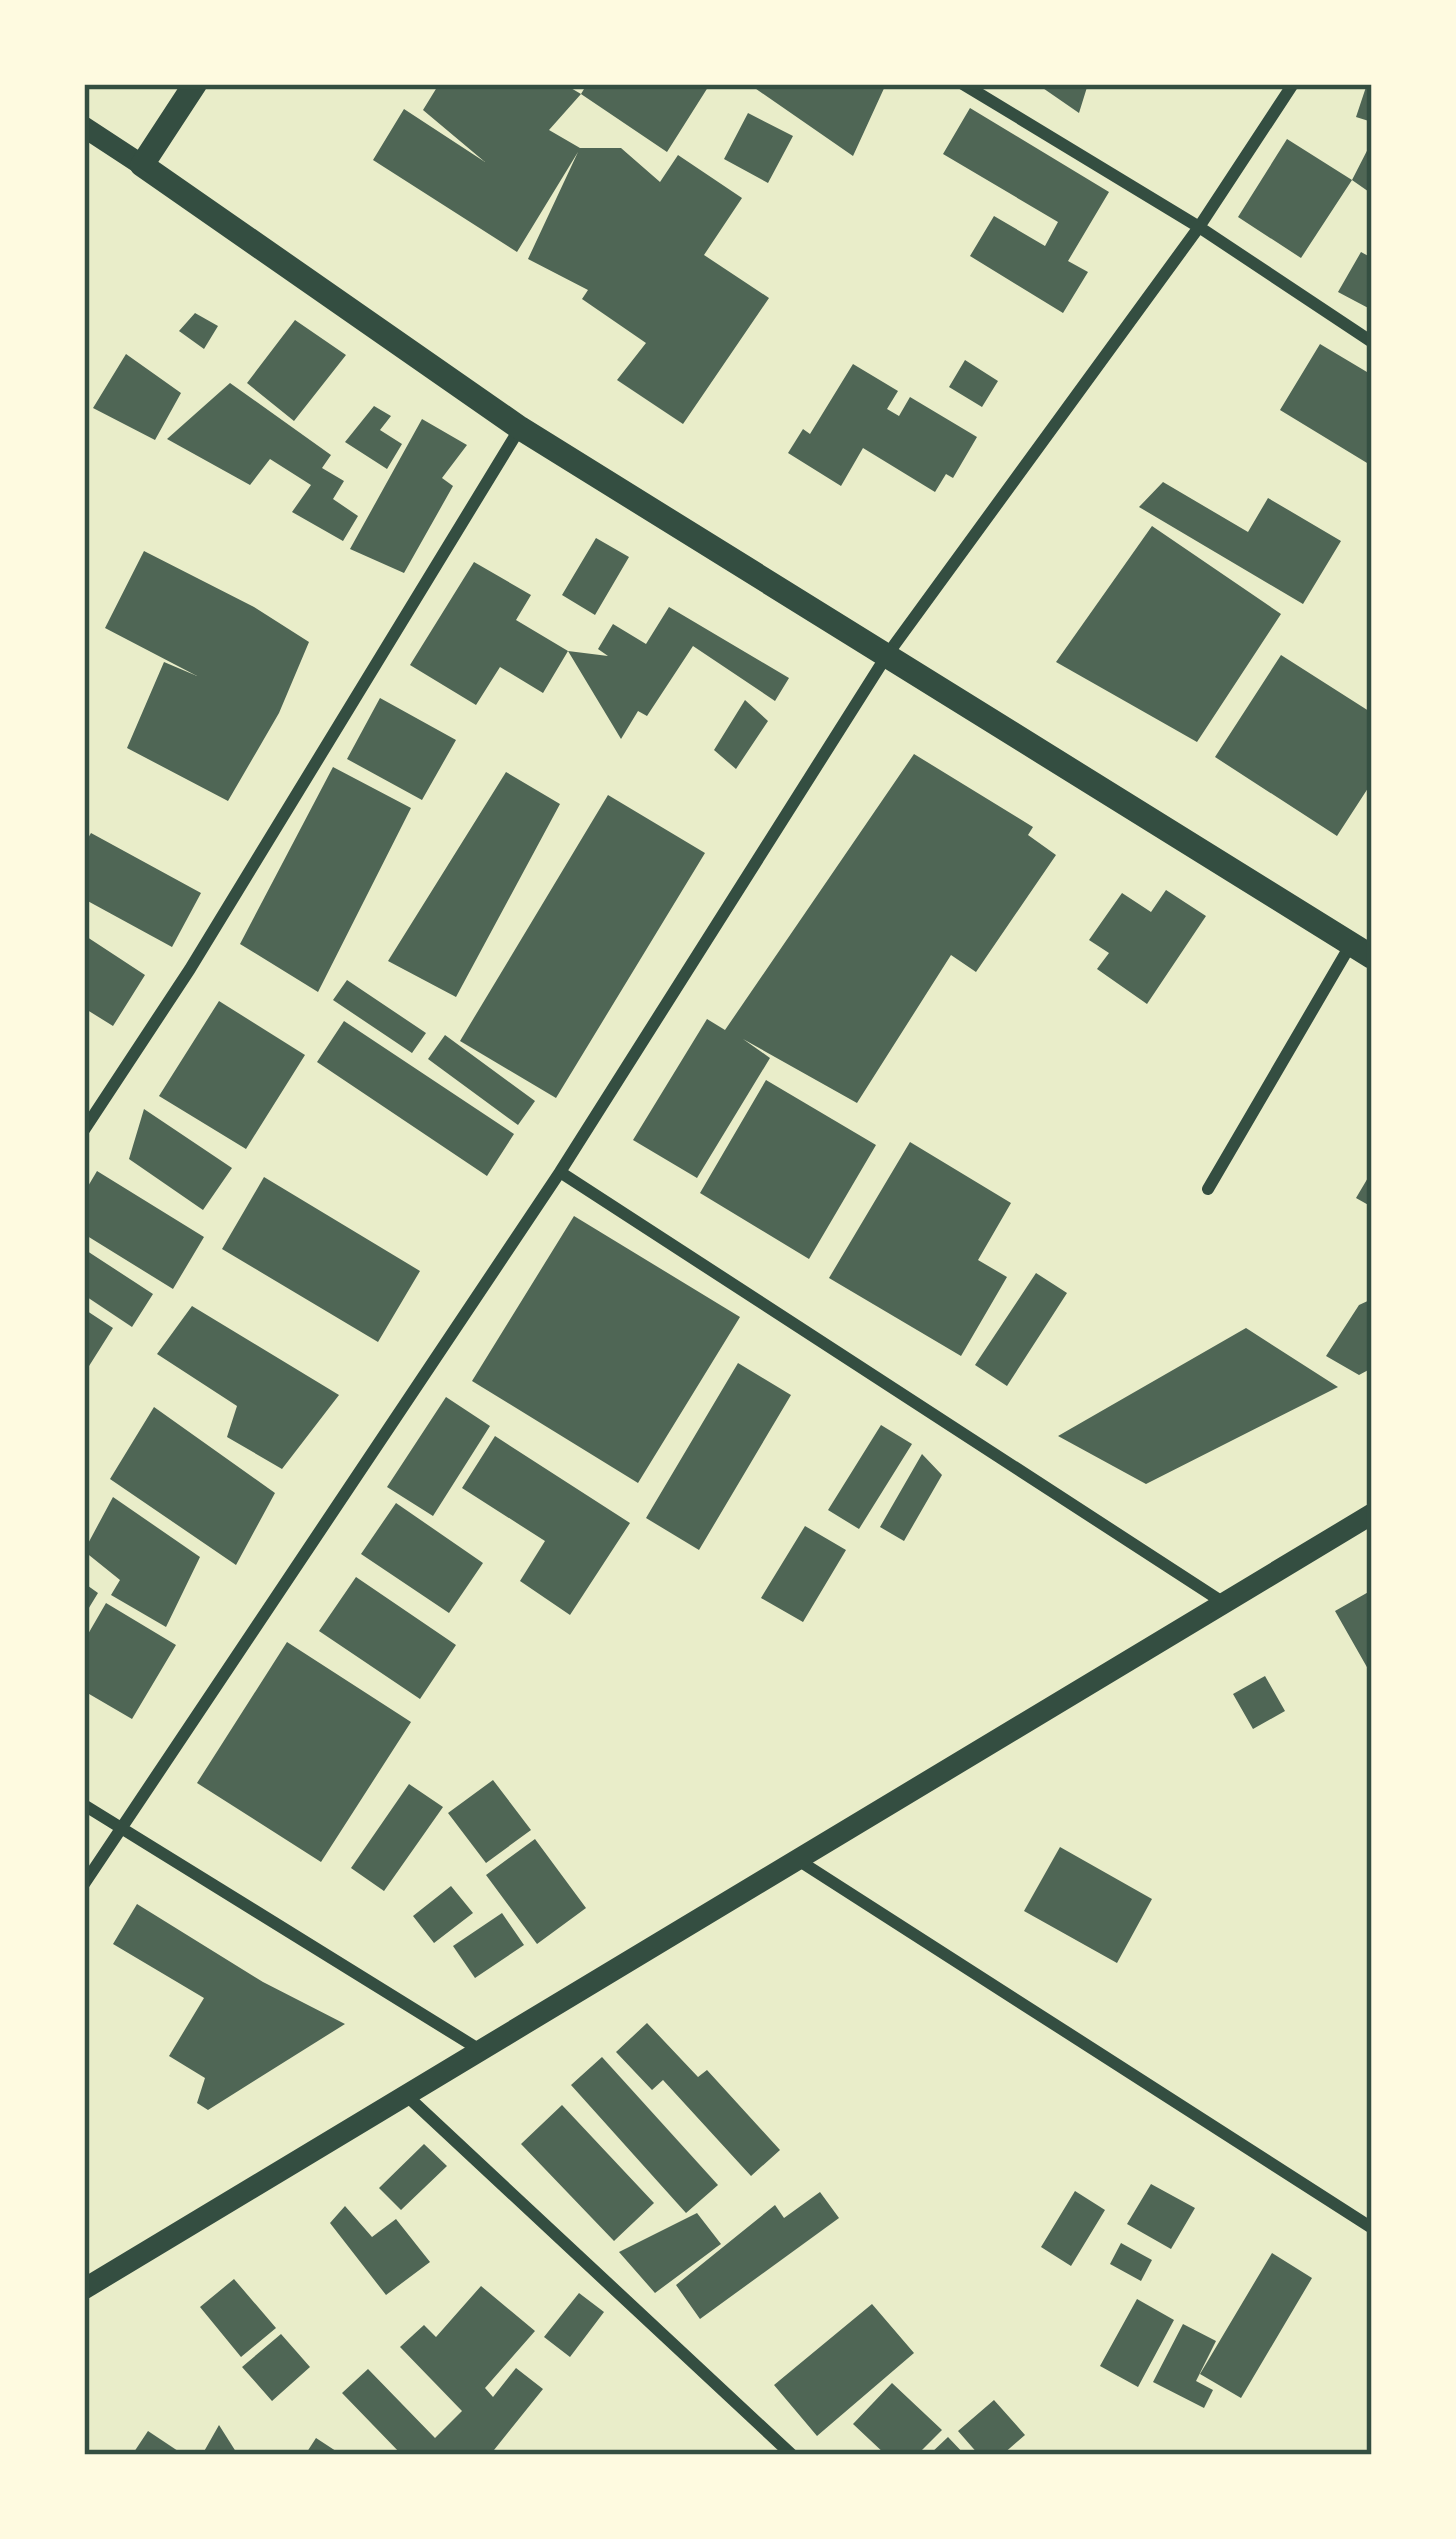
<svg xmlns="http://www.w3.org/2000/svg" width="1456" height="2539" viewBox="0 0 1456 2539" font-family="'DM Sans',sans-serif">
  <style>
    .building { fill: #4f6655 }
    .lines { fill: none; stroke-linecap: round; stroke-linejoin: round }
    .minor { stroke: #344e41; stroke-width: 12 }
    .tertiary { stroke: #344e41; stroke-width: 21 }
    .secondary { stroke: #344e41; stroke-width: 24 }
    .neatline { fill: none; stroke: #344e41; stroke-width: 4.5 }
  </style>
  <rect width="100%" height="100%" fill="#e9edc9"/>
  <path class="building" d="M439,84H564L581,94L587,84H710L667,152L581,94L549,130L580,148H621L660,182L678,155L742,198L704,255L769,298L683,424L617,380L646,343L582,299L588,290L528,259L578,152L517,252L373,160L404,109L485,162L423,110Z
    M749,84H886L853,156Z
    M1037,84H1088L1079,113Z
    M1367,84H1372V122L1356,117Z
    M970,108L1109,192L1068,261L1088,272L1063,313L970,256L994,216L1045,246L1058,222L943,154Z
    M748,113L793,136L768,183L724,159Z
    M1287,139L1352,180L1301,258L1238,217Z
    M1372,141V194L1352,180Z
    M1361,252L1372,258V310L1338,292Z
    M195,313L218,326L204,349L179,331Z
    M295,320L346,355L294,421L247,383Z
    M1320,344L1372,375V466L1280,410Z
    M126,354L181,393L155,440L93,408Z
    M965,360L998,381L982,407L949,387Z
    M853,364L898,391L887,409L899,416L910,397L977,437L953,478L946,474L935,492L863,448L841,486L788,453L803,429L810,434Z
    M230,383L331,455L322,468L344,481L333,499L358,516L343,541L292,512L311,485L270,459L250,485L167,439Z
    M374,406L391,416L380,430L402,444L387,469L345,442Z
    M422,419L467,445L442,478L453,486L404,573L350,549Z
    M1163,482L1248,532L1268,498L1341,541L1303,604L1139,507Z
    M1152,526L1281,614L1197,742L1056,662Z
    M596,538L629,557L595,615L562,595Z
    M144,551L254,607L309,642L279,713L228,801L127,748L164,662L197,676L105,628Z
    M474,562L531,595L516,620L568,651L543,693L500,667L476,705L410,665Z
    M669,607L789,678L775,701L693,646L647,716L638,711L621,739L568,651L608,656L598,649L613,624L646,644Z
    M1281,655L1372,713V782L1337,836L1215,757Z
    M380,698L456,740L422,800L347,759Z
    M745,700L768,721L736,769L714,750Z
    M914,754L1033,827L1028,835L1056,855L976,972L951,955L857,1103L743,1039L770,1058L697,1178L633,1140L707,1019L725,1030Z
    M333,767L411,808L318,992L240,944Z
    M506,772L560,804L456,997L388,961Z
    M608,795L705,853L556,1098L460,1041Z
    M91,833L201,893L172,947L84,899V845Z
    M1166,890L1206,916L1147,1004L1097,969L1109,953L1089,940L1122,893L1151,912Z
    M84,935L145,975L113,1026L84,1008Z
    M347,980L426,1033L412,1053L333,1000Z
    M219,1001L305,1055L246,1149L159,1096Z
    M344,1021L514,1134L487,1176L317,1062Z
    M445,1035L535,1101L518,1125L428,1059Z
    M766,1080L876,1145L809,1259L700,1193Z
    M144,1109L232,1168L203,1210L129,1159Z
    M910,1142L1011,1203L978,1260L1007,1277L961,1356L829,1278Z
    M97,1171L204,1237L173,1289L84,1234V1193Z
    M1372,1171V1207L1356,1198Z
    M264,1177L420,1271L378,1342L222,1249Z
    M574,1216L740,1317L638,1483L472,1381Z
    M84,1249L153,1294L132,1327L84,1295Z
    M1036,1273L1067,1293L1007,1386L975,1365Z
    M1372,1299V1368L1359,1375L1326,1356L1359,1305Z
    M192,1306L339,1395L282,1469L227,1437L237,1406L157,1354Z
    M84,1309L113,1328L84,1374Z
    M1246,1328L1338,1387L1146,1484L1058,1436Z
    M738,1363L791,1395L699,1550L646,1518Z
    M446,1397L490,1426L433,1516L387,1487Z
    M154,1407L275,1493L236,1565L110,1479Z
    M881,1425L912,1444L859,1529L828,1510Z
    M495,1436L630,1523L570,1615L520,1581L545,1541L462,1488Z
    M922,1454L942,1475L904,1541L880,1527Z
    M113,1497L200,1557L166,1627L111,1595L120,1580L84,1551Z
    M396,1503L483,1563L449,1613L361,1554Z
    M805,1526L846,1550L803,1622L761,1598Z
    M356,1577L456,1645L420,1699L319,1631Z
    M84,1583L98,1593L84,1616Z
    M1372,1590V1676L1335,1611Z
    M106,1603L176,1645L132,1719L84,1691V1641Z
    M287,1642L411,1722L321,1862L197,1783Z
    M1265,1676L1285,1711L1253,1729L1233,1694Z
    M493,1780L531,1830L486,1863L448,1813Z
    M409,1784L443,1807L384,1891L351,1868Z
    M535,1839L586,1908L537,1944L486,1875Z
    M1060,1847L1152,1899L1117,1963L1024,1911Z
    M451,1886L473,1913L434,1943L413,1916Z
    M137,1904L263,1982L345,2024L208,2110L197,2103L205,2078L169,2056L204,1998L113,1944Z
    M502,1913L524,1945L475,1978L453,1946Z
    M647,2023L698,2077L707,2070L780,2150L751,2176L663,2080L652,2090L616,2052Z
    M602,2057L718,2185L686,2213L571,2085Z
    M562,2105L654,2203L614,2241L521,2144Z
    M424,2144L447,2166L401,2210L379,2188Z
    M1151,2184L1195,2208L1171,2249L1127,2224Z
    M1075,2191L1105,2210L1071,2266L1041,2247Z
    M820,2192L839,2218L700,2319L676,2285L775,2205L784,2218Z
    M345,2206L372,2237L396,2219L430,2262L386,2295L330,2223Z
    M697,2213L721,2244L655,2293L619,2252Z
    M1121,2243L1152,2260L1141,2281L1110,2264Z
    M1272,2253L1312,2278L1241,2398L1200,2374Z
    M234,2279L276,2328L241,2357L200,2307Z
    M481,2286L535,2331L485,2388L493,2397L516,2368L543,2389L490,2455H402L342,2393L368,2369L435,2438L462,2411L400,2347L424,2325L436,2337Z
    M579,2293L604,2312L570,2357L544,2337Z
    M1137,2299L1174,2320L1138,2387L1100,2366Z
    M872,2304L914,2353L817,2436L774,2385Z
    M1183,2324L1216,2341L1196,2381L1213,2390L1204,2408L1153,2382Z
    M281,2334L310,2367L272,2401L242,2367Z
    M892,2383L942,2430L917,2455H886L853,2424Z
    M994,2400L1025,2435L1002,2455H979L958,2431Z
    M219,2425L238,2455H202Z
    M148,2431L184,2455H132Z
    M948,2437L965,2455H929Z
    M316,2438L342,2455H305Z"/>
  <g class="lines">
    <path class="minor" d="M963,84L1199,227L1372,342
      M84,1130L190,969L520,428
      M560,1172L1224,1603
      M1208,1189L1351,944
      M84,1805L480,2050
      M798,1860L1372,2228
      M84,1884L560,1172L887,655L1199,227L1293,84
      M406,2095L792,2455"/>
    <path class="tertiary" d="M84,127L142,165
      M84,2289L1372,1514"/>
    <path class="secondary" d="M195,84L142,165L520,428L1372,957"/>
  </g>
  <rect width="1456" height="2539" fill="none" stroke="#fefae0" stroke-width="174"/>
  <rect x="87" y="87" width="1282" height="2365" class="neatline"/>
</svg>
